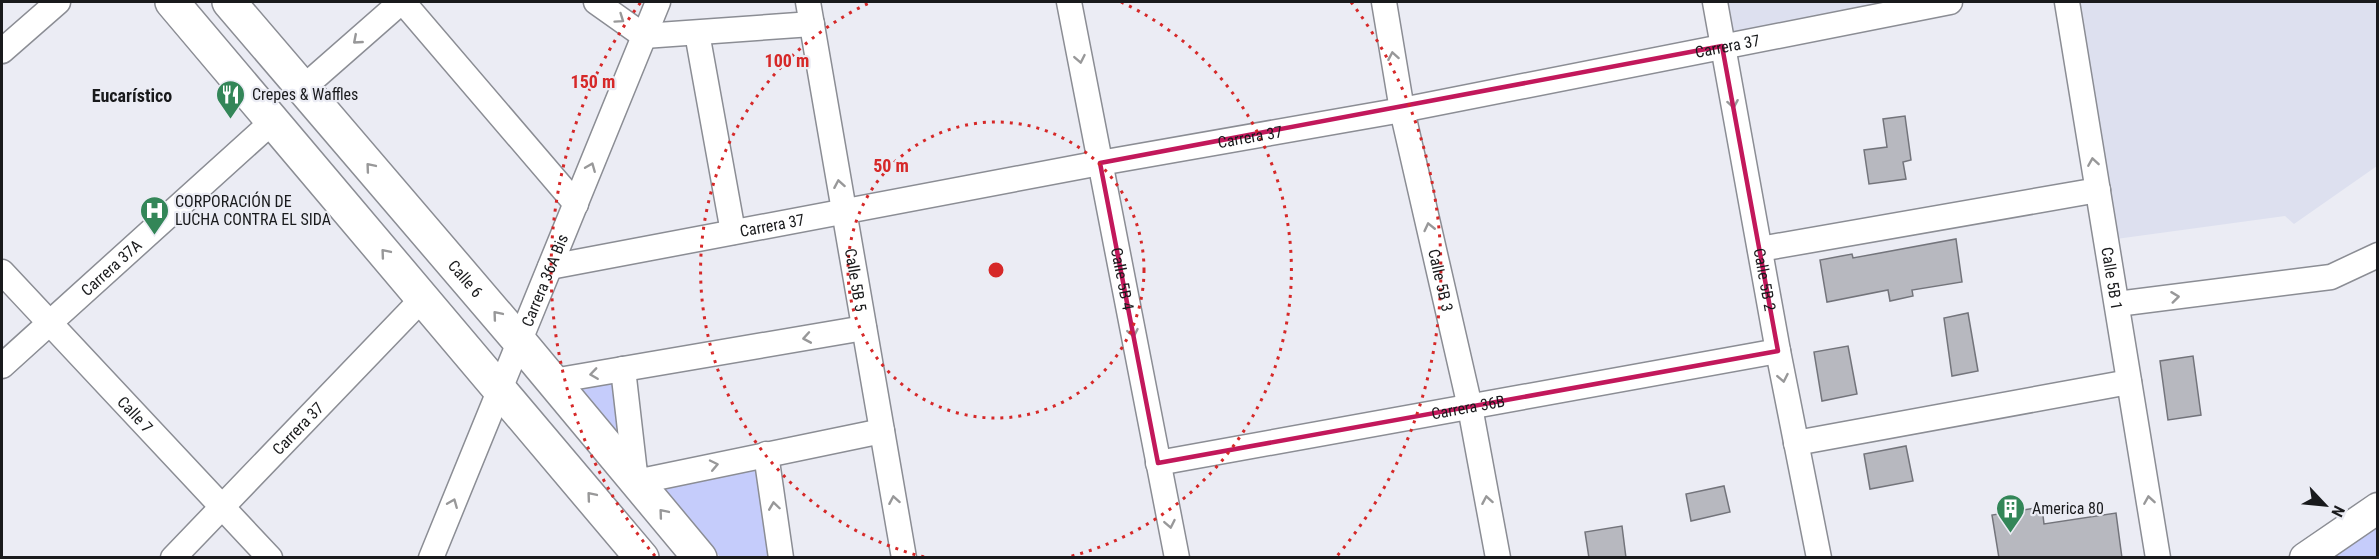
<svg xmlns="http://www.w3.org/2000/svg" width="2379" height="559" viewBox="0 0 2379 559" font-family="'Roboto Condensed',sans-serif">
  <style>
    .built { fill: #dde0ef }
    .green { fill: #c5ccfb }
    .building { fill: #b7b8bf; stroke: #73747b; stroke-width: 1.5 }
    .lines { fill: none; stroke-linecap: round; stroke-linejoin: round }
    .minor-casing { stroke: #8b8d94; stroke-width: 27 }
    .tertiary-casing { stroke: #8b8d94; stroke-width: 33 }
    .secondary-casing { stroke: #8b8d94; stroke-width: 36 }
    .minor { stroke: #fff; stroke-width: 24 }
    .tertiary { stroke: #fff; stroke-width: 30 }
    .secondary { stroke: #fff; stroke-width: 33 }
    .oneway { stroke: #989899 }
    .marked { fill: none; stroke: #c2185b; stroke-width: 4.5; stroke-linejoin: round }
    .ring { fill: none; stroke: #d62828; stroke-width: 3; stroke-dasharray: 3 6 }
    .labels { text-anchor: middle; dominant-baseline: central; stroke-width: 4.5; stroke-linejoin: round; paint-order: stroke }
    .street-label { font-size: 16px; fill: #191a1c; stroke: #ebecf4 }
    .poi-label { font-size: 16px; fill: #191a1c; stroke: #ebecf4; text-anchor: start }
    .neighbourhood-label { font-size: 18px; font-weight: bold; fill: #191a1c; stroke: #ebecf4 }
    .centre { fill: #d62828; stroke: #ebecf4; stroke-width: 3 }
    .ring-label { font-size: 18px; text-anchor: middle; font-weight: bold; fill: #d62828; stroke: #ebecf4; stroke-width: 4.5; stroke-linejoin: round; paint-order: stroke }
  </style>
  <rect width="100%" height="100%" fill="#ebecf4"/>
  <path class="built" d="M1725,2H1889L1731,33Z
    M2079,2H2377V166L2294,224L2285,216L2116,239Z"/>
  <path class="green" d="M621,373L627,452L568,380Z
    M764,458L773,557H720L660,487Z
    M2377,508V557H2305Z"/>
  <path class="building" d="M1905,116L1911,160L1903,162L1906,179L1869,184L1864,150L1887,147L1883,119Z
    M1956,239L1962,282L1912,290L1913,296L1890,301L1888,290L1827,302L1820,260L1852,254L1853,258Z
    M1968,313L1978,371L1952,376L1944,318Z
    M1848,346L1857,394L1822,401L1814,352Z
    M2193,356L2201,415L2168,420L2160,361Z
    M1906,446L1913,481L1870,489L1864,454Z
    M1724,486L1730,512L1691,521L1686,494Z
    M2042,507L2044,524L2116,513L2122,558H1999L1992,515Z
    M1622,526L1626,558H1589L1585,532Z"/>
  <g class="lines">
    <defs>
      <g id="minor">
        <path d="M403,2L576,204"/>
        <path d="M596,2L644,36L812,24"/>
        <path id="s1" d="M808,2L904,558"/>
        <path id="s2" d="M1069,2L1177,558"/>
        <path id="s3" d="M1384,2L1402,110L1470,407L1498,558"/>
        <path id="s4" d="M1715,2L1778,351L1819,558"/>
        <path id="s5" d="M2067,2L2158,558"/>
        <path d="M697,33L733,232"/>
        <path d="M2,51L58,2"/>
        <path d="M303,88L401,2"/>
        <path d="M1760,249L2098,190"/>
        <path id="s6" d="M550,267L1100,163L1402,110L1950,2"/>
        <path id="s7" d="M2,272L270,558"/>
        <path d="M2117,304L2331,277L2378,255"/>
        <path id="s8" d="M2,366L273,121"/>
        <path d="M623,369L636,482L882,431"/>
        <path d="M553,381L864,328"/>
        <path d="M1796,443L2129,382"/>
        <path d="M766,454L781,558"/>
        <path id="s9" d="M1158,463L1778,351"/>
        <path id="s10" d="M173,558L423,298"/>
        <path id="s11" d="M431,558L658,2"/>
      </g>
      <path id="tertiary" d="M2305,558L2378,508"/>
      <g id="secondary">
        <path d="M172,2L642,558"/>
        <path id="s12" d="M229,2L520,342L700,558"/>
      </g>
    </defs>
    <use href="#minor" class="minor-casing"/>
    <use href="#tertiary" class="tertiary-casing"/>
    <use href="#secondary" class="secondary-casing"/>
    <use href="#minor" class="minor"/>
    <use href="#tertiary" class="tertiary"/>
    <use href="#secondary" class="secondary"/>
  </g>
  <defs><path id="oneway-chevron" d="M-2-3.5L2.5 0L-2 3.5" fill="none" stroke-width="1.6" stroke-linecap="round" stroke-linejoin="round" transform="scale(1.5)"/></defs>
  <g class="oneway">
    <use href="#oneway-chevron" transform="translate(620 19) rotate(35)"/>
    <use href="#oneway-chevron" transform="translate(357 40) rotate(139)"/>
    <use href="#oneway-chevron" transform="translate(1393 56) rotate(-100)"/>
    <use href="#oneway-chevron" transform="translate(1080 59) rotate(79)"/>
    <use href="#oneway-chevron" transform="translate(1733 104) rotate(80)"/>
    <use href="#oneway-chevron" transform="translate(2093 162) rotate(-99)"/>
    <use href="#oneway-chevron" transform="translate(370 167) rotate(-130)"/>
    <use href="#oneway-chevron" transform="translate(591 167) rotate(-68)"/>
    <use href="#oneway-chevron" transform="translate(839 184) rotate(-100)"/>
    <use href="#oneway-chevron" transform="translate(1429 227) rotate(-103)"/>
    <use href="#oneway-chevron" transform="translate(385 253) rotate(-130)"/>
    <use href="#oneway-chevron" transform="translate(2175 297) rotate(-7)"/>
    <use href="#oneway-chevron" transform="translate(497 315) rotate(-130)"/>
    <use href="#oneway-chevron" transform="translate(1133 333) rotate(79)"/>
    <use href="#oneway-chevron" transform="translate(807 338) rotate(170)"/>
    <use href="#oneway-chevron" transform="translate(594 374) rotate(172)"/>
    <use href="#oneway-chevron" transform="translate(1783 378) rotate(79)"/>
    <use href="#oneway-chevron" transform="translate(714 465) rotate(-12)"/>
    <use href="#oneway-chevron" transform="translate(591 496) rotate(-130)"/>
    <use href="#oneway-chevron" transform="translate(894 500) rotate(-100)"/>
    <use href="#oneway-chevron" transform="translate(1487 500) rotate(-100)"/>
    <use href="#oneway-chevron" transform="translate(2149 500) rotate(-99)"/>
    <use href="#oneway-chevron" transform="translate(453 503) rotate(-68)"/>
    <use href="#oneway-chevron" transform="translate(774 506) rotate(-98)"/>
    <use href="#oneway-chevron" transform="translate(663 513) rotate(-130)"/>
    <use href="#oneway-chevron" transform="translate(1170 524) rotate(79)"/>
  </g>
  <path class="marked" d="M1722,46L1778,351L1158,463L1100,163Z"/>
  <g class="ring">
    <circle cx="996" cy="270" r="148"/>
    <path d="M924 557A296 296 0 0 1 871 2M1121 2A296 296 0 0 1 1068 557"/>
    <path d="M655 556A445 445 0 0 1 641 2M1351 2A445 445 0 0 1 1337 556"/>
  </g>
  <defs>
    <symbol id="restaurant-pin" viewBox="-11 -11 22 30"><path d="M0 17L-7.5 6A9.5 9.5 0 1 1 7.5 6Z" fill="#338658" stroke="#ebecf4"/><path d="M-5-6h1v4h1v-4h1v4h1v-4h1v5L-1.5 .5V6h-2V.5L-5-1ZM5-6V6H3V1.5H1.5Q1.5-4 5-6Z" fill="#fff"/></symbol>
    <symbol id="hospital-pin" viewBox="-11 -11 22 30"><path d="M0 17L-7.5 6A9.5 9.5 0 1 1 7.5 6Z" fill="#338658" stroke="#ebecf4"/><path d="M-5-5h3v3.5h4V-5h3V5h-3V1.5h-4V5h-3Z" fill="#fff"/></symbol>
    <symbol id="building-pin" viewBox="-11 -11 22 30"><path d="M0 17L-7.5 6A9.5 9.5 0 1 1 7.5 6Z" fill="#338658" stroke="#ebecf4"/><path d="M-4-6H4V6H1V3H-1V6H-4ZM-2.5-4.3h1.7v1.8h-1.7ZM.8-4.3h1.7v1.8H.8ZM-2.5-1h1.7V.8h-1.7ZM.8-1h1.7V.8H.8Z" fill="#fff"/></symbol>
  </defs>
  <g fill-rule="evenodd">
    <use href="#restaurant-pin" x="214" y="78" width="33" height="45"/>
    <use href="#hospital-pin" x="138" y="194" width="33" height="45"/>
    <use href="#building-pin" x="1994" y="492" width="33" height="45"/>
  </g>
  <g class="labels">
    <g class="street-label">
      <text stroke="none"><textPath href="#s6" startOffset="1198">Carrera 37</textPath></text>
      <text stroke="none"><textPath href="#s6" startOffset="712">Carrera 37</textPath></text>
      <text stroke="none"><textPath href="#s6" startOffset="226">Carrera 37</textPath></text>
      <text stroke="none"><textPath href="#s8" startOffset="147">Carrera 37A</textPath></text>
      <text stroke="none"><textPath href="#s12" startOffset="364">Calle 6</textPath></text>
      <text stroke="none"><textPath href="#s2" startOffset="282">Calle 5B 4</textPath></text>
      <text stroke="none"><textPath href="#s3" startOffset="284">Calle 5B 3</textPath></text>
      <text stroke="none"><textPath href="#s5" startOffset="280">Calle 5B 1</textPath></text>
      <text stroke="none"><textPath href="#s11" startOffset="300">Carrera 36A Bis</textPath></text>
      <text stroke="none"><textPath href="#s1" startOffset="282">Calle 5B 5</textPath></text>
      <text stroke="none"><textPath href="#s4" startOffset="282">Calle 5B 2</textPath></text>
      <text stroke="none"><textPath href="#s9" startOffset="315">Carrera 36B</textPath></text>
      <text stroke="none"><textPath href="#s7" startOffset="195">Calle 7</textPath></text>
      <text stroke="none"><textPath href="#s10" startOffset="180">Carrera 37</textPath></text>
    </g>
    <g class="poi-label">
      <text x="252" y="94">Crepes &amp; Waffles</text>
      <text x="175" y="201">CORPORACIÓN DE<tspan x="175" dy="18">LUCHA CONTRA EL SIDA</tspan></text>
      <text x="2032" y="508">America 80</text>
    </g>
    <g class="neighbourhood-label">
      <text x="132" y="95">Eucarístico</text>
    </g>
  </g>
  <circle cx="996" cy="270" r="9" class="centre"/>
  <g class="ring-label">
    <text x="787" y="67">100 m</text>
    <text x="593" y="88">150 m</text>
    <text x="891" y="172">50 m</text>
  </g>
  <rect width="2379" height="559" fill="none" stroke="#191a1c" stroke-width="6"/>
  <g transform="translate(2325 505) rotate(116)" stroke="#ebecf4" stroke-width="4.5" paint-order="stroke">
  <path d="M0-4.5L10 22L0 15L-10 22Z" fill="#191a1c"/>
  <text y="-9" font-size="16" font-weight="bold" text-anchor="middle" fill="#191a1c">N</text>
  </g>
</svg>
